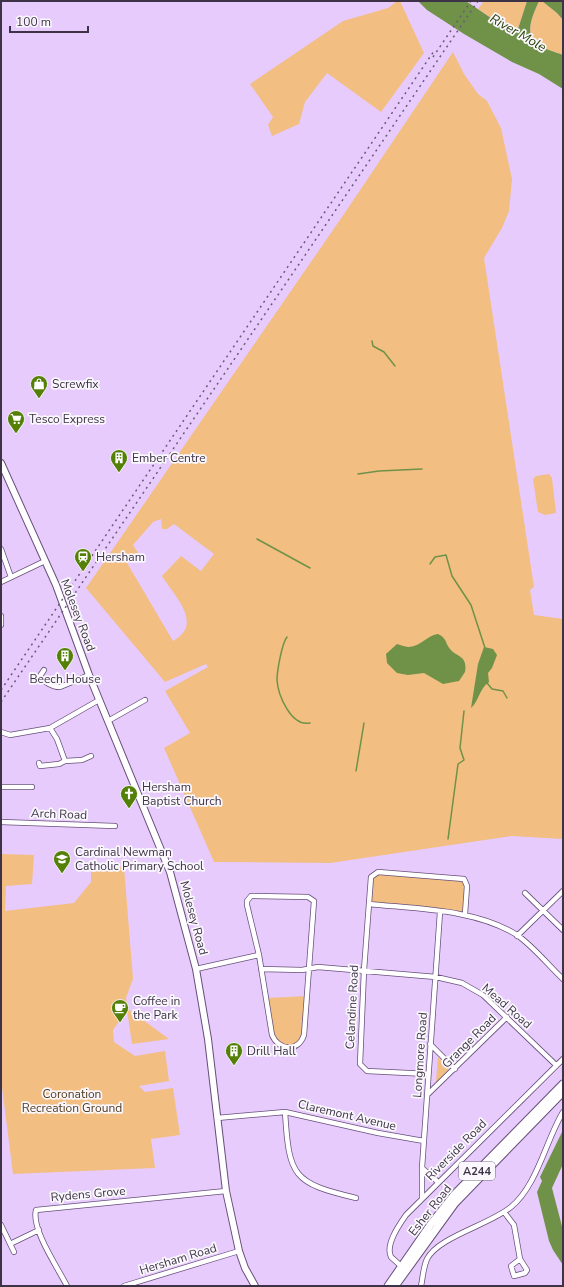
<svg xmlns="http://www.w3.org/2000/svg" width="564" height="1287" viewBox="0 0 564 1287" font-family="'Nunito Sans',sans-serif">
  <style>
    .green { fill: #f2be82; fill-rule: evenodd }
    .water { fill: #6f9248 }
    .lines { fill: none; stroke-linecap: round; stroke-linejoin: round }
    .stream { stroke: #6f9248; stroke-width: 1.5 }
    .street-casing { stroke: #674f79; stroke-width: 6 }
    .secondary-casing { stroke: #674f79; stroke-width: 8 }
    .primary-casing { stroke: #674f79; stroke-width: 9 }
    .street { stroke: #fff; stroke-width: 4.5 }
    .secondary { stroke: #fff; stroke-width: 6 }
    .primary { stroke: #fff; stroke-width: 7 }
    .rail { stroke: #6a5a75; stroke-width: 1.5; stroke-dasharray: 2 4; stroke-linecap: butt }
    .labels { text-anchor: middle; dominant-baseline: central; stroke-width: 3.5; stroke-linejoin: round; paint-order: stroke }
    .shield { fill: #faf8fd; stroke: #766e7d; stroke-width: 1 }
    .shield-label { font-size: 11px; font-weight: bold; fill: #3e3346 }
    .poi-label { font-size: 12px; fill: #3e3346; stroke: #faf8fd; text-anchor: start }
    .street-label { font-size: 12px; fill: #3e3346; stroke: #faf8fd }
    .park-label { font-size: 12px; fill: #533b1e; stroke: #faf8fd }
    .water-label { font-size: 13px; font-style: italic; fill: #283f07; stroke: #faf8fd }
  </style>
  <rect width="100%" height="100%" fill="#e7cbfd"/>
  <path class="green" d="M397,1H400L424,53L381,112L327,73L305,102L299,124L272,136L268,125L273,117L250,84L343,21L388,8Z
    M484,1H527L518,29L510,31L478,9Z
    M539,1H542L557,13L563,20V55C555,52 544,49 537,44C523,33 534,13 539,1Z
    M453,52L464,74L478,94L487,101L501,128L512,179L509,211L502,228L484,258L534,587L530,590L534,615L563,619V839L512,836L330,863L214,862L164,748L190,733L165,691L208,667L206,664L165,682L86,588L344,214ZM161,519L162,529H167L174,524L214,554L201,571L181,556L162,576C175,597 204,624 173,641L127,563L140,556L133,545L153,522Z
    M549,474L552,478L556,513L545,515L538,512L533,479L536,476Z
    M1,854L34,855L32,884L6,886L5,911L74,903L91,882V865L124,867L133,979L126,998L128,1009L169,1039L132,1044L127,1010L113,1030L114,1042L135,1056L165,1051L169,1081L139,1086L145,1092L173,1088L180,1135L151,1139L155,1168L13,1174L1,1079Z
    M375,873L466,881L465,914L369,904L371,877Z
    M308,996L304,1035L293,1047L275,1042L266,998Z
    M438,1057L449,1069L437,1082L436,1081Z"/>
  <path class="water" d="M418,1H466L510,31L518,29L527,1H539C534,13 523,33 537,44C544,49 555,52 563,55V89L539,74L512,62L464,34L427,10Z
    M542,1H562L563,20L557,13Z
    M438,634C447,638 445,643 450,649C456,657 468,655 465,672L459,681L443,684L424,673L408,675L397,673L387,663L386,654L397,644C401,645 406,647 409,647C421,646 428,635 438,634Z
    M484,647L493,649L497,655L492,668L488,673L489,682C479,689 479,701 471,708L478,664Z
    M563,1130V1164L552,1188L563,1230V1265L553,1250L549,1241L537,1192L542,1181L540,1177Z"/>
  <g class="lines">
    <path class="stream" d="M372,341L373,346L384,352L395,366
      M358,474L379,471L422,469
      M257,539L310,568
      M430,564L435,557L446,555L452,576L471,605L485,648
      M287,637C282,643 277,671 277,680C278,695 291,727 310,723
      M487,683L492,689L503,691L507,698
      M356,771L364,723
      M448,839L458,764L464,760L460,748L464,711"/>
    <defs>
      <path id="street" d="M1,549L11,577
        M1,582L45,561
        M1,616V625
        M44,670L40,676C43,682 53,687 60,687L89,675
        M108,721L145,700
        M1,732L10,735L50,728L99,700
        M65,761L82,760L91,756
        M39,763L40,766L59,764L65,761L57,739L50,728
        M1,787H32
        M1,822L115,826
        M525,893L563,930
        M251,896L308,897L314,901L304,1035C298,1053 278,1050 272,1035L259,955L247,905V901Z
        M369,904C417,909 476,909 517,935C534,947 548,965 563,979
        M517,936L563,891
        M196,969L259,955
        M261,969L302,970L318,967L436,977L462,983L483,995L556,1065
        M430,1044L455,1069
        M428,1074L367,1071L360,1064L364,970L371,877L378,872L464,879L467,886L465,914
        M427,1095L507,1017
        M285,1112C289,1177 293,1183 356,1198
        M217,1118L285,1112L378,1133L424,1141
        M422,1168L438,1182
        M422,1198V1168L440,912
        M504,1212L514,1225L520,1259L527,1270L525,1273L514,1276L511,1266L520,1259
        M1,1225L14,1252
        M10,1244L39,1230
        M401,1266L391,1257C385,1245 399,1225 406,1215L563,1059
        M67,1286C58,1268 31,1229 36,1210L226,1191
        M124,1286L239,1251
        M421,1286C423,1277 423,1268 427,1259C438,1237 489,1225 511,1207C537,1186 546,1140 563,1112"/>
      <path id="secondary" d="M1,463L56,585L89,675L170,872L196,969L208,1039L226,1191L239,1251L245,1268L255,1286"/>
      <path id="primary" d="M388,1286L431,1224L454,1195L563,1084
        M395,1286L455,1203L563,1092"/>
    </defs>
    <use href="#street" class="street-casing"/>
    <use href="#secondary" class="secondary-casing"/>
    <use href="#primary" class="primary-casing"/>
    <use href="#street" class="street"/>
    <use href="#secondary" class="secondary"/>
    <use href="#primary" class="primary"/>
    <path class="rail" d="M433,57L471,1
      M1,690L434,51
      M1,702L478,1"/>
  </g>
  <defs>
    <symbol id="shop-pin" viewBox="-11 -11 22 30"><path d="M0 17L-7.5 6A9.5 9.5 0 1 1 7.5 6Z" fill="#548008" stroke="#faf8fd"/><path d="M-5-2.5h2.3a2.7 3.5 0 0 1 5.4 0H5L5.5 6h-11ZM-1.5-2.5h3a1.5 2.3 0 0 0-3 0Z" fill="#fff"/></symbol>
    <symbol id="supermarket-pin" viewBox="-11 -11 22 30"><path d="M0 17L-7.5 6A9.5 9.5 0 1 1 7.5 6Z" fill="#548008" stroke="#faf8fd"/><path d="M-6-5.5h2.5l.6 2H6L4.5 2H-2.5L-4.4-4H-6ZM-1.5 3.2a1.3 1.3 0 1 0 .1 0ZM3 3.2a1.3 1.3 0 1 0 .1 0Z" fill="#fff"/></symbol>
    <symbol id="building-pin" viewBox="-11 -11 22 30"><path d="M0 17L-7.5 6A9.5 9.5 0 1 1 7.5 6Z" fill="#548008" stroke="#faf8fd"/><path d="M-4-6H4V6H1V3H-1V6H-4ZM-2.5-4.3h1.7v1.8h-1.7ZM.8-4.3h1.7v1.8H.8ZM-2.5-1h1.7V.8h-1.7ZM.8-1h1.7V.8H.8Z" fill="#fff"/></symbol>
    <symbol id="station-pin" viewBox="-11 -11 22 30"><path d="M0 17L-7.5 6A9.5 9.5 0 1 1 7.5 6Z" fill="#548008" stroke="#faf8fd"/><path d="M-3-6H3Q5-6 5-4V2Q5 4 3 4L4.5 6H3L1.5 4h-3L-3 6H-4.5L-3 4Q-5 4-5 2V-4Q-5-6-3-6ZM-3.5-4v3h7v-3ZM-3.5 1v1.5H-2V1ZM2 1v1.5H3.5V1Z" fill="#fff"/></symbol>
    <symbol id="church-pin" viewBox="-11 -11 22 30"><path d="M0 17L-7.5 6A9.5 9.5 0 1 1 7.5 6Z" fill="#548008" stroke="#faf8fd"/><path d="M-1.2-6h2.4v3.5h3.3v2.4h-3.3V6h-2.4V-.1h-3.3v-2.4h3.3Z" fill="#fff"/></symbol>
    <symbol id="school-pin" viewBox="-11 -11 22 30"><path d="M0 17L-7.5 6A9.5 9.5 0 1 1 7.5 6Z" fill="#548008" stroke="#faf8fd"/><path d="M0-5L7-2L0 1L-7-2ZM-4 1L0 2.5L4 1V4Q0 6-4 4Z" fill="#fff"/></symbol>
    <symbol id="cafe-pin" viewBox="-11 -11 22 30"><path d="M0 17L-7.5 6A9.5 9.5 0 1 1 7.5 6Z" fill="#548008" stroke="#faf8fd"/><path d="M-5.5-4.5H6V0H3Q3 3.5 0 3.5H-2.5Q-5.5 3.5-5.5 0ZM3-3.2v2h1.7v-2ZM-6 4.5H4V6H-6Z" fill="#fff"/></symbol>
  </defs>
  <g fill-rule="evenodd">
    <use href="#shop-pin" x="29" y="374" width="20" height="27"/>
    <use href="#supermarket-pin" x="6" y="409" width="20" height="27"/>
    <use href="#building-pin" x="109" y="448" width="20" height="27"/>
    <use href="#station-pin" x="73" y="547" width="20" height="27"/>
    <use href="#building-pin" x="55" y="646" width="20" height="27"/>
    <use href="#church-pin" x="119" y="784" width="20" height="27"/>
    <use href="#school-pin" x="52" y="849" width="20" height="27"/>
    <use href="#cafe-pin" x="110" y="998" width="20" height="27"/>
    <use href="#building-pin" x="224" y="1041" width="20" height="27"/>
  </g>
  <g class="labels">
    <rect class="shield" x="459" y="1162" width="36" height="18" rx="3"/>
    <g class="shield-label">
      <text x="477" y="1171">A244</text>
    </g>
    <g class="poi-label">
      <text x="52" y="384">Screwfix</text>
      <text x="29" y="419">Tesco Express</text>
      <text x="132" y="458">Ember Centre</text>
      <text x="96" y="557">Hersham</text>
      <text x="65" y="679" text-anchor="middle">Beech House</text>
      <text x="142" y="787">Hersham<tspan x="142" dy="14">Baptist Church</tspan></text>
      <text x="75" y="852">Cardinal Newman<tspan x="75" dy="14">Catholic Primary School</tspan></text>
      <text x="133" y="1001">Coffee in<tspan x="133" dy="14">the Park</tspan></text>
      <text x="247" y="1051">Drill Hall</text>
    </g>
    <g class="street-label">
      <text transform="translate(78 615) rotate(69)">Molesey Road</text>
      <text transform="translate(59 814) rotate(2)">Arch Road</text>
      <text transform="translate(194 918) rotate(75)">Molesey Road</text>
      <text transform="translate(507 1006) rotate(41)">Mead Road</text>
      <text transform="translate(352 1007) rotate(-87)">Celandine Road</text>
      <text transform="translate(469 1041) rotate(-45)">Grange Road</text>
      <text transform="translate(420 1055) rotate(-86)">Longmore Road</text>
      <text transform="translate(347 1115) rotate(13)">Claremont Avenue</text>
      <text transform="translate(456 1150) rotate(-45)">Riverside Road</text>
      <text transform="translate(88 1194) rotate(-5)">Rydens Grove</text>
      <text transform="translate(430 1210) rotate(-52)">Esher Road</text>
      <text transform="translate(178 1259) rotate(-17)">Hersham Road</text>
    </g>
    <g class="park-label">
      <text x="72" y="1094">Coronation<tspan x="72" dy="14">Recreation Ground</tspan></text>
    </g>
    <g class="water-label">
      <text transform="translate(518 33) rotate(30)">River Mole</text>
    </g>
  </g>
  <rect width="564" height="1287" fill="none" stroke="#3e3346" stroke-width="4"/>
  <path d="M10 26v6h78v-6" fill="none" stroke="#3e3346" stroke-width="2"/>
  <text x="16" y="26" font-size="12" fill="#3e3346" stroke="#faf8fd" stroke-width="3" paint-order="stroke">100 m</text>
</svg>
